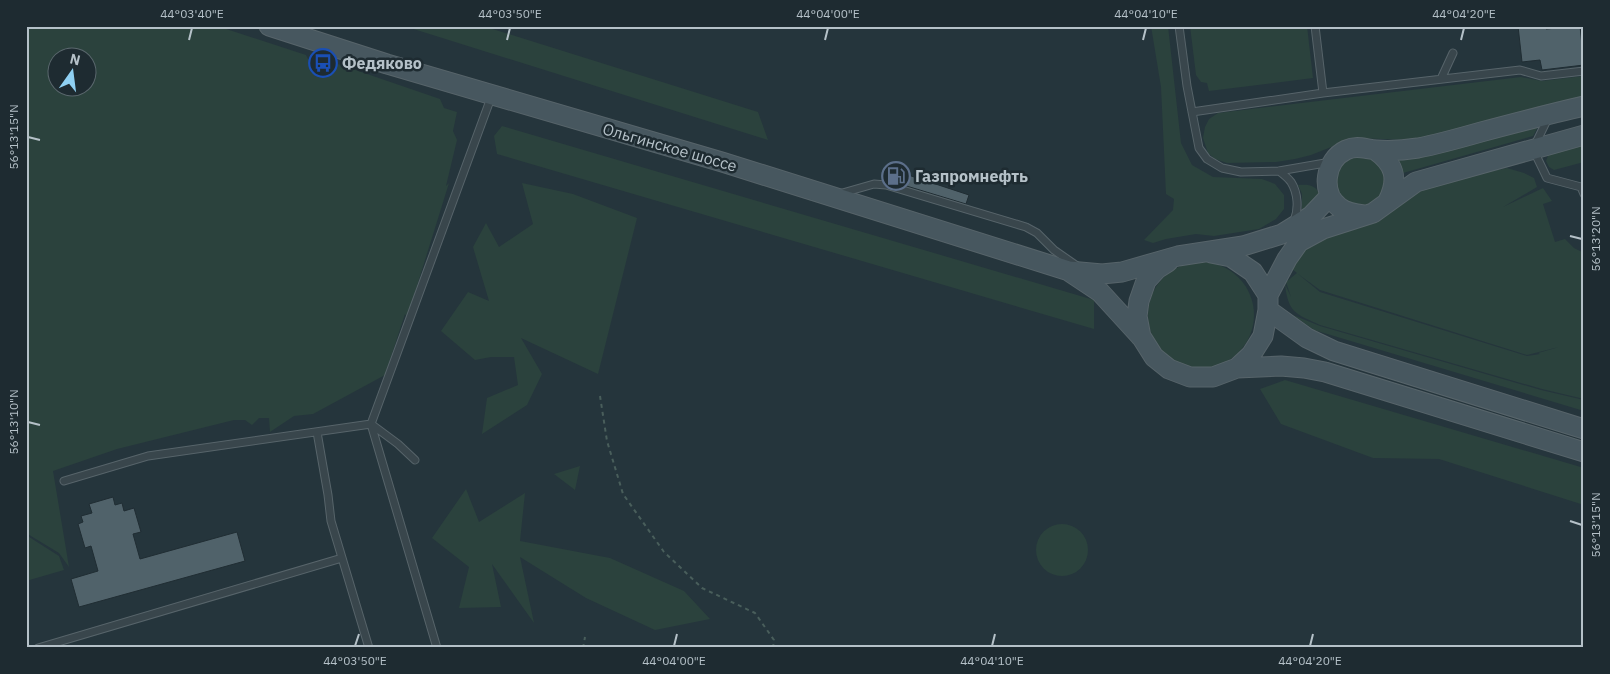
<svg xmlns="http://www.w3.org/2000/svg" width="1610" height="674" viewBox="0 0 1610 674" font-family="'IBM Plex Sans',sans-serif">
  <style>
    .green { fill: #2b423d; fill-rule: evenodd }
    .building { fill: #50626a; stroke: #202d33 }
    .lines { fill: none; stroke-linecap: round; stroke-linejoin: round }
    .lane-casing { stroke: #57646a; stroke-width: 9 }
    .secondary-casing { stroke: #57646a; stroke-width: 21 }
    .path { stroke: #495e5b; stroke-width: 2; stroke-dasharray: 4 4; stroke-linecap: butt }
    .lane { stroke: #39464c; stroke-width: 7 }
    .secondary { stroke: #47575f; stroke-width: 19 }
    .ticks { fill: none; stroke: #b5c1c8; stroke-width: 2 }
    .labels { text-anchor: middle; dominant-baseline: central; stroke-width: 5; stroke-linejoin: round; paint-order: stroke }
    .poi-label { font-size: 16px; font-weight: bold; fill: #b5c1c8; stroke: #1e2b31; text-anchor: start }
    .street-label { font-size: 16px; fill: #b5c1c8; stroke: #1e2b31 }
    .neatline { fill: none; stroke: #b5c1c8; stroke-width: 2 }
    .ticks-label { font-size: 12px; text-anchor: middle; fill: #b5c1c8 }
  </style>
  <rect width="100%" height="100%" fill="#25353c"/>
  <path class="green" d="M26,26H217L306,55L310,63L331,69L335,63L440,99L444,108L457,112L453,131L457,140L446,186L449,183L407,318L405,314L385,375L313,414L294,416L270,432L269,418H259L252,425L245,420H234L117,449L53,471L69,567L59,553L26,533ZM58,58H88V88H58Z
    M404,26H483L758,112L768,140Z
    M1151,26H1168L1181,143L1192,165L1213,177L1262,179L1275,184L1284,195V209L1276,219L1259,229L1214,236L1196,234L1166,239L1153,243L1144,240L1173,210L1174,199L1166,194L1161,87Z
    M1190,26H1307L1313,78L1209,91L1207,83L1201,82L1196,75Z
    M1584,76V100L1453,134L1408,140L1354,138L1311,155L1295,159L1276,162L1227,163L1215,159L1208,153L1203,138L1205,127L1209,119L1218,113L1521,77L1542,81Z
    M1541,121L1533,136L1396,175L1390,154Z
    M502,126L1094,300V329L497,154L494,136Z
    M1584,144V162L1554,170L1549,167L1546,161L1549,153Z
    M1355,156C1379,158 1382,162 1387,185L1379,200L1363,207C1358,205 1352,205 1347,202C1335,195 1333,176 1342,165C1345,161 1350,159 1355,156Z
    M1507,168L1524,173L1534,178L1537,187L1503,207L1543,188L1552,201L1543,204L1555,242L1565,239L1574,248L1584,253V399L1542,389L1320,325C1296,314 1288,313 1285,284L1291,297L1286,282L1297,273L1292,269L1295,254L1321,236L1360,228L1380,216L1411,193L1467,176ZM1298,274L1320,290L1527,355L1559,347L1538,353L1540,354L1527,356L1320,292Z
    M522,183L573,194L637,218L598,374L521,338L542,374L527,405L482,434L487,398L518,385L514,357H491L475,360L441,331L468,292L489,301L473,247L486,223L499,247L533,224Z
    M1298,185C1308,184 1318,185 1320,197L1302,212V194Z
    M1148 315a53 53 0 1 1 106 0a53 53 0 1 1-106 0Z
    M1293,315L1320,326L1541,390L1584,400V411L1314,330Z
    M1285,380L1584,468V505L1439,459L1373,458L1281,424L1260,389Z
    M580,466L575,490L554,474Z
    M466,489L479,522L525,493L520,541L610,558L684,591L710,619L655,630L586,598L520,557L534,623L492,564L501,607L459,608L469,567L432,538Z
    M1036 550a26 26 0 1 1 52 0a26 26 0 1 1-52 0Z
    M26,535L59,556L64,570L26,581Z"/>
  <path class="building" d="M1518,26H1545L1546,29L1580,26L1584,65L1542,70L1540,60L1522,62Z
    M893,170L969,195L966,204L890,181Z
    M113,497L115,505L122,503L124,511L134,508L141,532L133,534L140,559L237,532L245,561L79,607L71,579L98,571L91,546L85,548L78,524L83,522L81,516L92,513L89,504Z"/>
  <g class="lines">
    <defs>
      <path id="lane" d="M1179,26L1187,86L1199,148L1207,159L1222,168L1241,172L1279,171L1331,162
        M1441,79L1453,53
        M1323,93L1520,70L1541,76L1584,71
        M1192,112L1323,93L1315,26
        M1548,118L1533,149L1547,178L1581,187L1584,194
        M1279,171C1283,174 1288,178 1291,182C1298,193 1299,209 1294,221
        M839,194L874,184L886,185L1026,227L1037,233L1054,250L1077,266
        M317,432L328,495L331,521L369,648
        M64,481L148,456L371,424L398,444L415,460
        M38,648L342,558
        M437,648L371,424L492,95"/>
      <path id="secondary" d="M269,26L387,64L722,162L1069,271L1102,274L1122,272L1178,256L1243,246L1282,234L1311,216L1330,196
        M1375,150C1395,164 1399,179 1388,201
        M1364,215C1355,214 1346,213 1339,207C1320,192 1325,160 1346,150C1357,145 1365,149 1376,150C1389,151 1405,150 1418,148C1439,144 1460,138 1481,132C1515,123 1549,114 1584,106
        M1211,253L1231,257L1253,272L1268,295V310L1263,336L1251,355L1237,368
        M1070,272L1100,292L1142,338L1154,357L1169,369L1190,377H1213L1237,368L1281,366L1304,368L1325,372L1584,452
        M1268,295L1287,259L1299,242L1323,229L1373,213L1416,182L1584,135
        M1268,310L1307,338L1334,351L1584,429
        M1141,337L1137,316L1139,301L1146,281L1157,269L1168,262"/>
    </defs>
    <use href="#lane" class="lane-casing"/>
    <use href="#secondary" class="secondary-casing"/>
    <path class="path" d="M600,396L607,441L623,494L664,552L702,588L755,613L774,640L773,648
      M583,648L585,637"/>
    <use href="#lane" class="lane"/>
    <use href="#secondary" class="secondary"/>
  </g>
  <path class="ticks" d="M189,40L192,28M507,40L510,28M825,40L828,28M1143,40L1146,28M1461,40L1464,28M28,137L40,140M1570,236L1582,239M28,422L40,425M1570,521L1582,525M355,646L359,634M674,646L677,634M992,646L995,634M1310,646L1313,634"/>
  <defs>
    <symbol id="bus-ring" viewBox="-11 -11 22 22"><circle r="9.5" fill="#1e2b31" stroke="#1a4fb4" stroke-width="1.5"/><path d="M-5-6H5V4H4V6H2V4H-2V6H-4V4H-5ZM-3.5-4V0h7V-4ZM-3.5 1.2v1.5H-2V1.2ZM2 1.2v1.5H3.5V1.2Z" fill="#1a4fb4"/></symbol>
    <symbol id="fuel-ring" viewBox="-11 -11 22 22"><circle r="9.5" fill="#1e2b31" stroke="#5c6f8a" stroke-width="1.5"/><path d="M-5.5-6h7V0h2V4h1.3V-2.5L3-4.5l.8-.8L6-3V5H2.5V1h-1V6h-7ZM-4.2-4.7v3.2H.2V-4.7Z" fill="#5c6f8a"/></symbol>
  </defs>
  <g fill-rule="evenodd">
    <use href="#bus-ring" x="307" y="47" width="32" height="32"/>
    <use href="#fuel-ring" x="880" y="160" width="32" height="32"/>
  </g>
  <g class="labels">
    <g class="poi-label">
      <text x="342" y="63">Федяково</text>
      <text x="915" y="176">Газпромнефть</text>
    </g>
    <g class="street-label">
      <text transform="translate(670 147) rotate(16)">Ольгинское шоссе</text>
    </g>
  </g>
  <rect width="1610" height="674" fill="none" stroke="#1e2b31" stroke-width="55"/>
  <g transform="translate(72 72) rotate(14)"><circle r="24" fill="#1e2b31" stroke="#5a676d"/>
  <path d="M0-4L9 19L0 12L-9 19Z" fill="#8fd0f2"/>
  <text y="-8" font-size="14" font-weight="bold" text-anchor="middle" fill="#b5c1c8">N</text>
  </g>
  <rect x="28" y="28" width="1554" height="618" class="neatline"/>
  <g class="ticks-label">
    <text x="192" y="18">44°03'40"E</text>
    <text x="510" y="18">44°03'50"E</text>
    <text x="828" y="18">44°04'00"E</text>
    <text x="1146" y="18">44°04'10"E</text>
    <text x="1464" y="18">44°04'20"E</text>
    <text transform="translate(14 137) rotate(-90)" y="4">56°13'15"N</text>
    <text transform="translate(1596 239) rotate(-90)" y="4">56°13'20"N</text>
    <text transform="translate(14 422) rotate(-90)" y="4">56°13'10"N</text>
    <text transform="translate(1596 525) rotate(-90)" y="4">56°13'15"N</text>
    <text x="355" y="665">44°03'50"E</text>
    <text x="674" y="665">44°04'00"E</text>
    <text x="992" y="665">44°04'10"E</text>
    <text x="1310" y="665">44°04'20"E</text>
  </g>
</svg>
